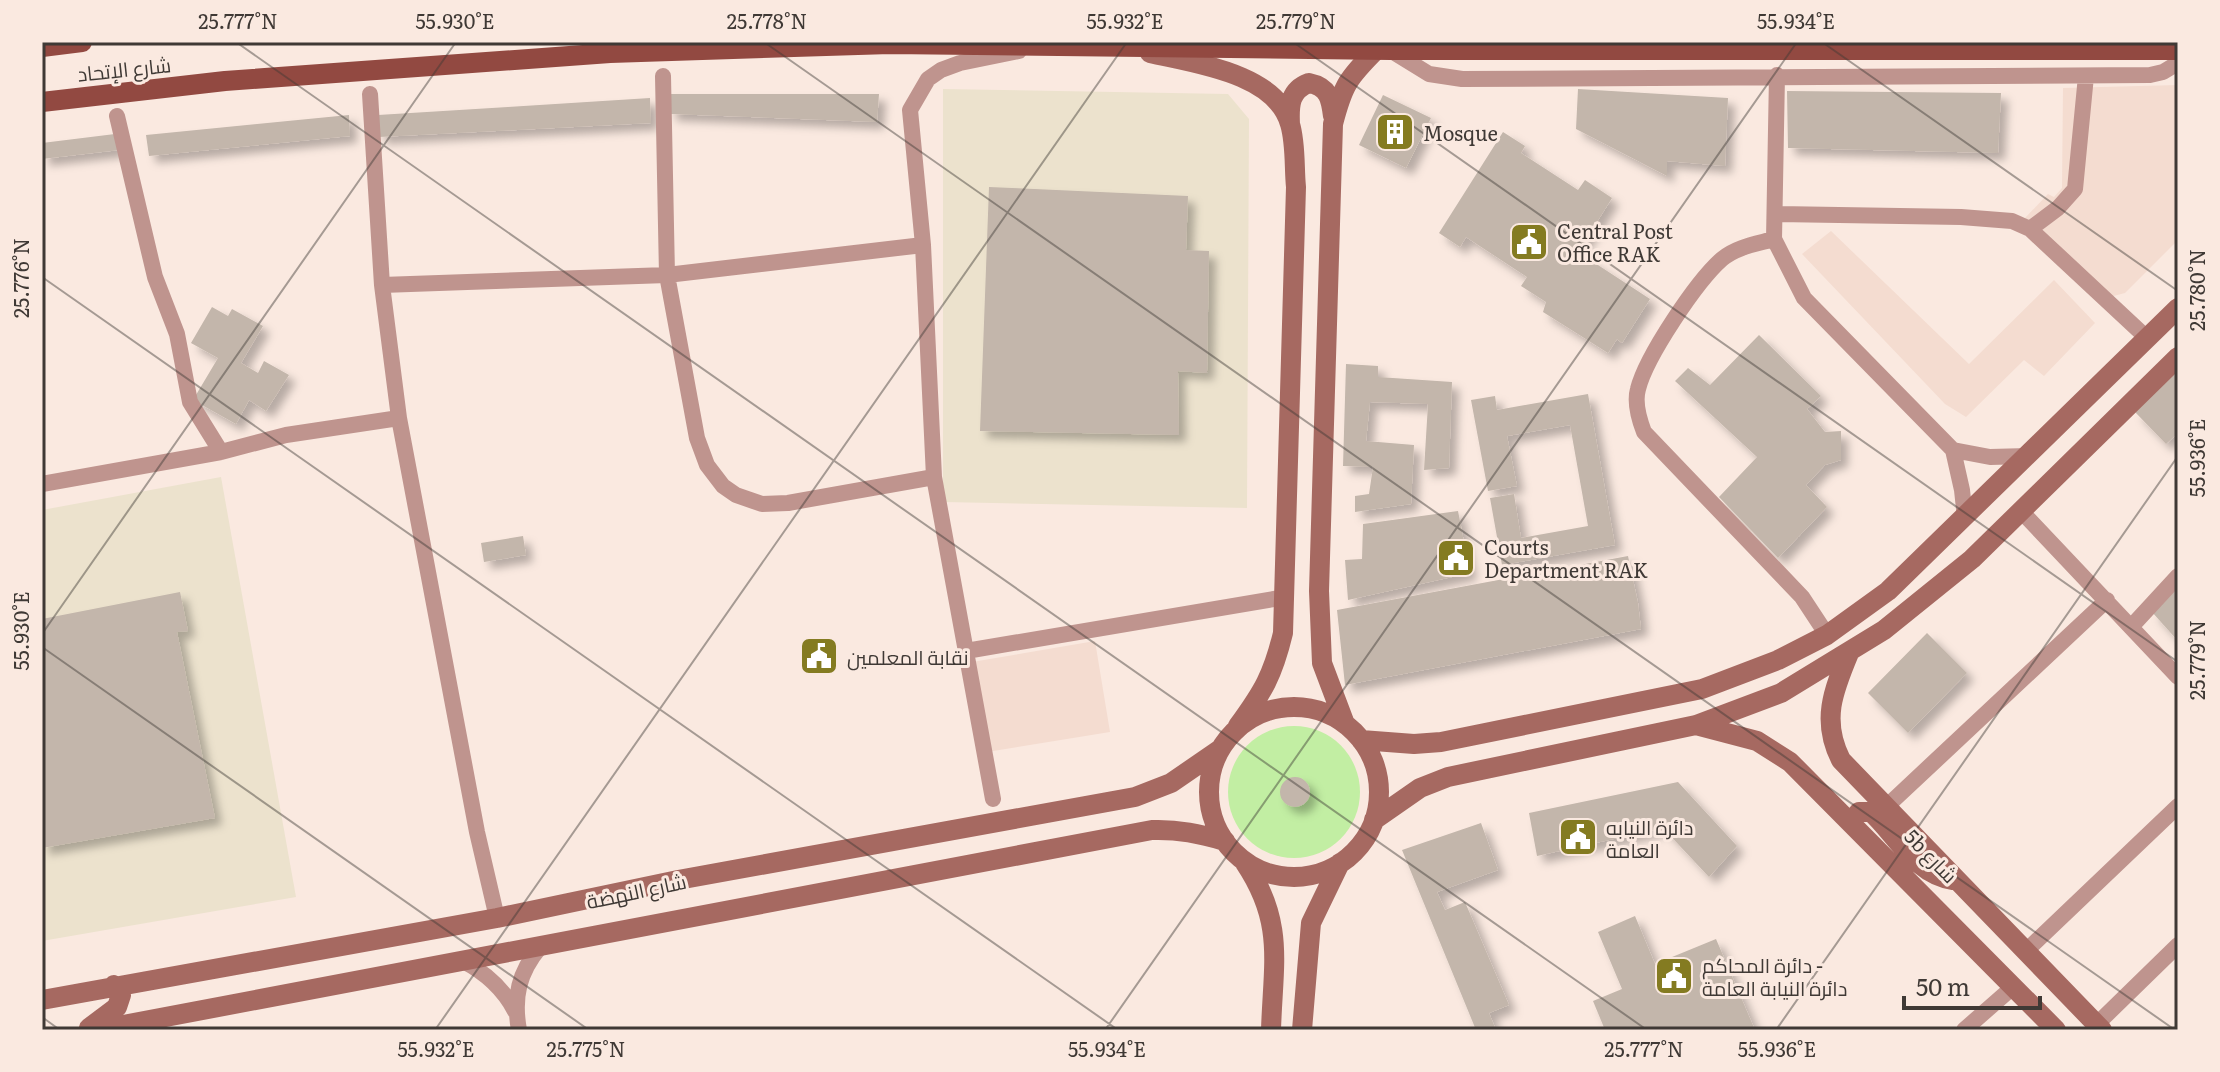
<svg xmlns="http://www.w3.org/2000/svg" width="2220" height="1072" viewBox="0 0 2220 1072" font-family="Literata,Cairo,serif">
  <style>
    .built { fill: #f4dcd0 }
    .education { fill: #ece2cd }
    .green { fill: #c2eea3 }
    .building { fill: #c3b6ab; filter: url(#shadow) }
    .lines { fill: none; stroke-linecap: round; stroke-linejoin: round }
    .street { stroke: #bf948e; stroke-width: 16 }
    .secondary { stroke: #a66961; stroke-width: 20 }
    .primary { stroke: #924941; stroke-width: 20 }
    .ticks { fill: none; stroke: #3f3935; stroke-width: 2; stroke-opacity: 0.45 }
    .labels { text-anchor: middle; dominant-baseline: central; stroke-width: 6; stroke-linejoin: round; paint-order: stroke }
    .street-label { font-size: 20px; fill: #3f3935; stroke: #fae9e0 }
    .poi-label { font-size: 20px; fill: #3f3935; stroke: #fae9e0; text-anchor: start }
    .neatline { fill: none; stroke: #3f3935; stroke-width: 3 }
    .ticks-label { font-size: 20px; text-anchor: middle; fill: #3f3935 }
  </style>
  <defs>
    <filter id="shadow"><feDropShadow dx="7" dy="7" stdDeviation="4" flood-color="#0004"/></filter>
  </defs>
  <rect width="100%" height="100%" fill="#fae9e0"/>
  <path class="built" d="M2178,85V240L2125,293L2106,298L2025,218L2048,194L2054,197L2062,188L2063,88Z
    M1831,231L1969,364L2054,280L2095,323L2044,376L2024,360L1966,417L1945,404L1802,254Z
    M1095,641L1110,732L987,752L972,662Z"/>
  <path class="education" d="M943,89L1228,94L1249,119L1247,508L943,502Z
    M221,477L296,897L42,941V510Z"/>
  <path class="green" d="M1228 792a66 66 0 1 1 132 0a66 66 0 1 1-132 0Z"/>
  <path class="building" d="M1578,89L1728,98L1725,166L1667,161V176L1576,129Z
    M1787,91L2001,93L1998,153L1788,148Z
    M668,94H879L877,122L670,114Z
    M1383,95L1431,118L1406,168L1359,145Z
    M650,98L651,123L379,137L378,115Z
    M349,115L350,136L149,156L146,135Z
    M1503,132L1525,146L1521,153L1578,190L1585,180L1612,198L1578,252L1650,299L1622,343L1617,339L1608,353L1543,312L1546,302L1521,286L1527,277L1466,237L1460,247L1439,233Z
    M115,134L119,150L42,159V143Z
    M989,187L1188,196L1186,250L1209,251L1207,373L1178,371L1179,435L980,431Z
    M212,307L228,316L232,309L263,326L241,363L258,373L264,361L289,375L266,411L249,400L236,424L193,400L218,358L191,343Z
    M1759,335L1821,396L1807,409L1825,432L1841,431V460L1825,465L1806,485L1827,507L1778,558L1719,497L1757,457L1675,381L1688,368L1710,385Z
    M1346,364L1378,366V377L1452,382L1449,468L1424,470L1428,404L1370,402L1366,441L1414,445L1411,504L1355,512V496L1369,494L1373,467L1343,466Z
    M2178,369V433L2166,444L2135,412Z
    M1588,394L1615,545L1502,565L1490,498L1514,494L1521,538L1588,526L1570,425L1507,436L1517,486L1488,491L1471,400L1495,396L1497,410Z
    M1458,511L1470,573L1348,600L1345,560L1362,559L1363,524Z
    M523,536L526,555L484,562L481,543Z
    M1628,556L1638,603L1641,629L1345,685L1337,610Z
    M2178,586V641L2152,612Z
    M180,592L188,631L177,632L215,818L42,848V619Z
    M1927,633L1967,673L1908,733L1868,693Z
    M1280 792a15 15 0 1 1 30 0a15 15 0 1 1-30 0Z
    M1678,782L1737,846L1709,877L1663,828L1537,856L1529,813Z
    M1481,823L1498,870L1437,892L1445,910L1465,902L1509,1005L1489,1013L1496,1030H1476L1402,850Z
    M1635,916L1655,964L1716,939L1755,1030H1605L1593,1001L1622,989L1598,932Z"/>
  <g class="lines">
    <path class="street" d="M1390,50L1429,74L1462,79L2150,75L2163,72L2178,63
      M1777,75L1774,239L1804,298L1953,450L1962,490L1965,518
      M663,76L667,275L697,438L707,465L723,486L736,495L762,504L788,503L934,477
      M370,94L382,285L399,418L477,832L497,918
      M117,116L155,277L177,334L190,402L221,452
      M1775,214L1961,217L2012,221L2030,229L2148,339
      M2030,229L2058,208L2075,189L2086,76
      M1774,239C1756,244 1736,247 1722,259C1696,282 1646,357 1638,389C1634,403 1639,419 1644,432L1802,597L1827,635
      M382,285L667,275L923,245
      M1953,450L1990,457L2028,456
      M42,484L221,452L286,435L399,418
      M2022,512L2178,677
      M2131,627L2178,576
      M966,651L1286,597
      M993,799L934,477L923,245L910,110L928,79L941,70L960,63L1019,51
      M1885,808L2107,600
      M2026,951L2178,806
      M463,961C486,973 503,988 515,1011
      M2097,1024L2178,945
      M519,1030C513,997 519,972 540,947
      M1964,1030L2013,987"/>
    <path class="secondary" d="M1150,53C1193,63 1276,73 1290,124C1296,144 1294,168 1296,187L1283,633C1273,675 1263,692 1238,726
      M1290,124C1289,105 1290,90 1309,83C1329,87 1331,99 1333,116
      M1849,653C1833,691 1821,721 1841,760L2102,1030
      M1209 792a85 85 0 1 1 170 0a85 85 0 1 1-170 0Z
      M1345,724L1322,663L1319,591L1333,124C1343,85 1348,78 1376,50
      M1696,725L1757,741L1790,762L2056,1030
      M1361,740L1414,744L1441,742L1702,689L1778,660L1827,635L1888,591L2178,308
      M1374,820L1420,788L1448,777L1696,725L1781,693L1884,630L1972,559L2178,357
      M1851,822L1859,812H1871C1896,835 1916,875 1953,880
      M1245,863C1285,923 1273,963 1271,1030
      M42,1000L497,918L678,880L1135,797L1171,783L1219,750
      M89,1028L117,1007L121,995L114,985
      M97,1030L1152,830C1178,829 1200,834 1225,841
      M1302,1030L1311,923L1340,863"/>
    <path class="primary" d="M42,47L82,42
      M42,102L225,81L610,53L890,44L1390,50H2178"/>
  </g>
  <path class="ticks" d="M236,42L1647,1030M764,42L2175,1030M1293,42L2178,662M1822,42L2178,291M42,277L1118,1030M42,634L456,42M42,647L589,1030M42,1017L60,1030M435,1030L1127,42M1105,1030L1797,42M1776,1030L2178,456"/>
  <defs>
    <symbol id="building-square" viewBox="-11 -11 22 22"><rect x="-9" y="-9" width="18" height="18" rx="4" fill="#847b21" stroke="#fae9e0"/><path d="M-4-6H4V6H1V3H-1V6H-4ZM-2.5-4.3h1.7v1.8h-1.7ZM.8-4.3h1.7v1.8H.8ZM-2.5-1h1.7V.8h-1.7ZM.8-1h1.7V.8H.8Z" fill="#fff"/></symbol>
    <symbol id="civic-square" viewBox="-11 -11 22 22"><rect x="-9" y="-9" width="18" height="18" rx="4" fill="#847b21" stroke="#fae9e0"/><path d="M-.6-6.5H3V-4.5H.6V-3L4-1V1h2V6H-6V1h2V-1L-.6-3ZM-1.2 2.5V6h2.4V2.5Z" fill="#fff"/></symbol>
  </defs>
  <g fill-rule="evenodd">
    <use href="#building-square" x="1373" y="110" width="44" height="44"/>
    <use href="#civic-square" x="1507" y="220" width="44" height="44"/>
    <use href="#civic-square" x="1434" y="536" width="44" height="44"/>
    <use href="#civic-square" x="797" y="634" width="44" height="44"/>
    <use href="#civic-square" x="1556" y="815" width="44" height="44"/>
    <use href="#civic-square" x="1652" y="954" width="44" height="44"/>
  </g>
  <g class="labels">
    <g class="street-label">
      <text transform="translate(124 68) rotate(-6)">شارع الإتحاد</text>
      <text transform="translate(1932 855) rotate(46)">5b شارع</text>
      <text transform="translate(636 890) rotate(-12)">شارع النهضة</text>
    </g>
    <g class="poi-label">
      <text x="1423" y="132">Mosque</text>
      <text x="1557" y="230">Central Post<tspan x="1557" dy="23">Office RAK</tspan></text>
      <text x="1484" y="546">Courts<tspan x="1484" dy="23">Department RAK</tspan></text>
      <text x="847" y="656">نقابة المعلمين</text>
      <text x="1606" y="826">دائرة النيابه<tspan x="1606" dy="23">العامة</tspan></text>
      <text x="1702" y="964">دائرة المحاكم -<tspan x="1702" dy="23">دائرة النيابة العامة</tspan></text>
    </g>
  </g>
  <rect width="2220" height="1072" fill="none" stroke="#fae9e0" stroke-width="88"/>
  <path d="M1904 996v12h136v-12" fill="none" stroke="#3f3935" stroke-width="4"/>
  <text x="1916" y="996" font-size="24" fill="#3f3935" stroke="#fae9e0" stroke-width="6" paint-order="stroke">50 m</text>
  <rect x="44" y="44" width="2132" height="984" class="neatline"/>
  <g class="ticks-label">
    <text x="238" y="29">25.777°N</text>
    <text x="455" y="29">55.930°E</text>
    <text x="767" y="29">25.778°N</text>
    <text x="1125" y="29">55.932°E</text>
    <text x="1296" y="29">25.779°N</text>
    <text x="1796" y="29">55.934°E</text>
    <text transform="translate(22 278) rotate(-90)" y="7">25.776°N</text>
    <text transform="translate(2198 290) rotate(-90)" y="7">25.780°N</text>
    <text transform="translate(2198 458) rotate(-90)" y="7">55.936°E</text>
    <text transform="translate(22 631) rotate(-90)" y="7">55.930°E</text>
    <text transform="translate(2198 660) rotate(-90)" y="7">25.779°N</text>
    <text x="436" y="1057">55.932°E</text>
    <text x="586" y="1057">25.775°N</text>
    <text x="1107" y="1057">55.934°E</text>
    <text x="1644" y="1057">25.777°N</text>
    <text x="1777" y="1057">55.936°E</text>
  </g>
</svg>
